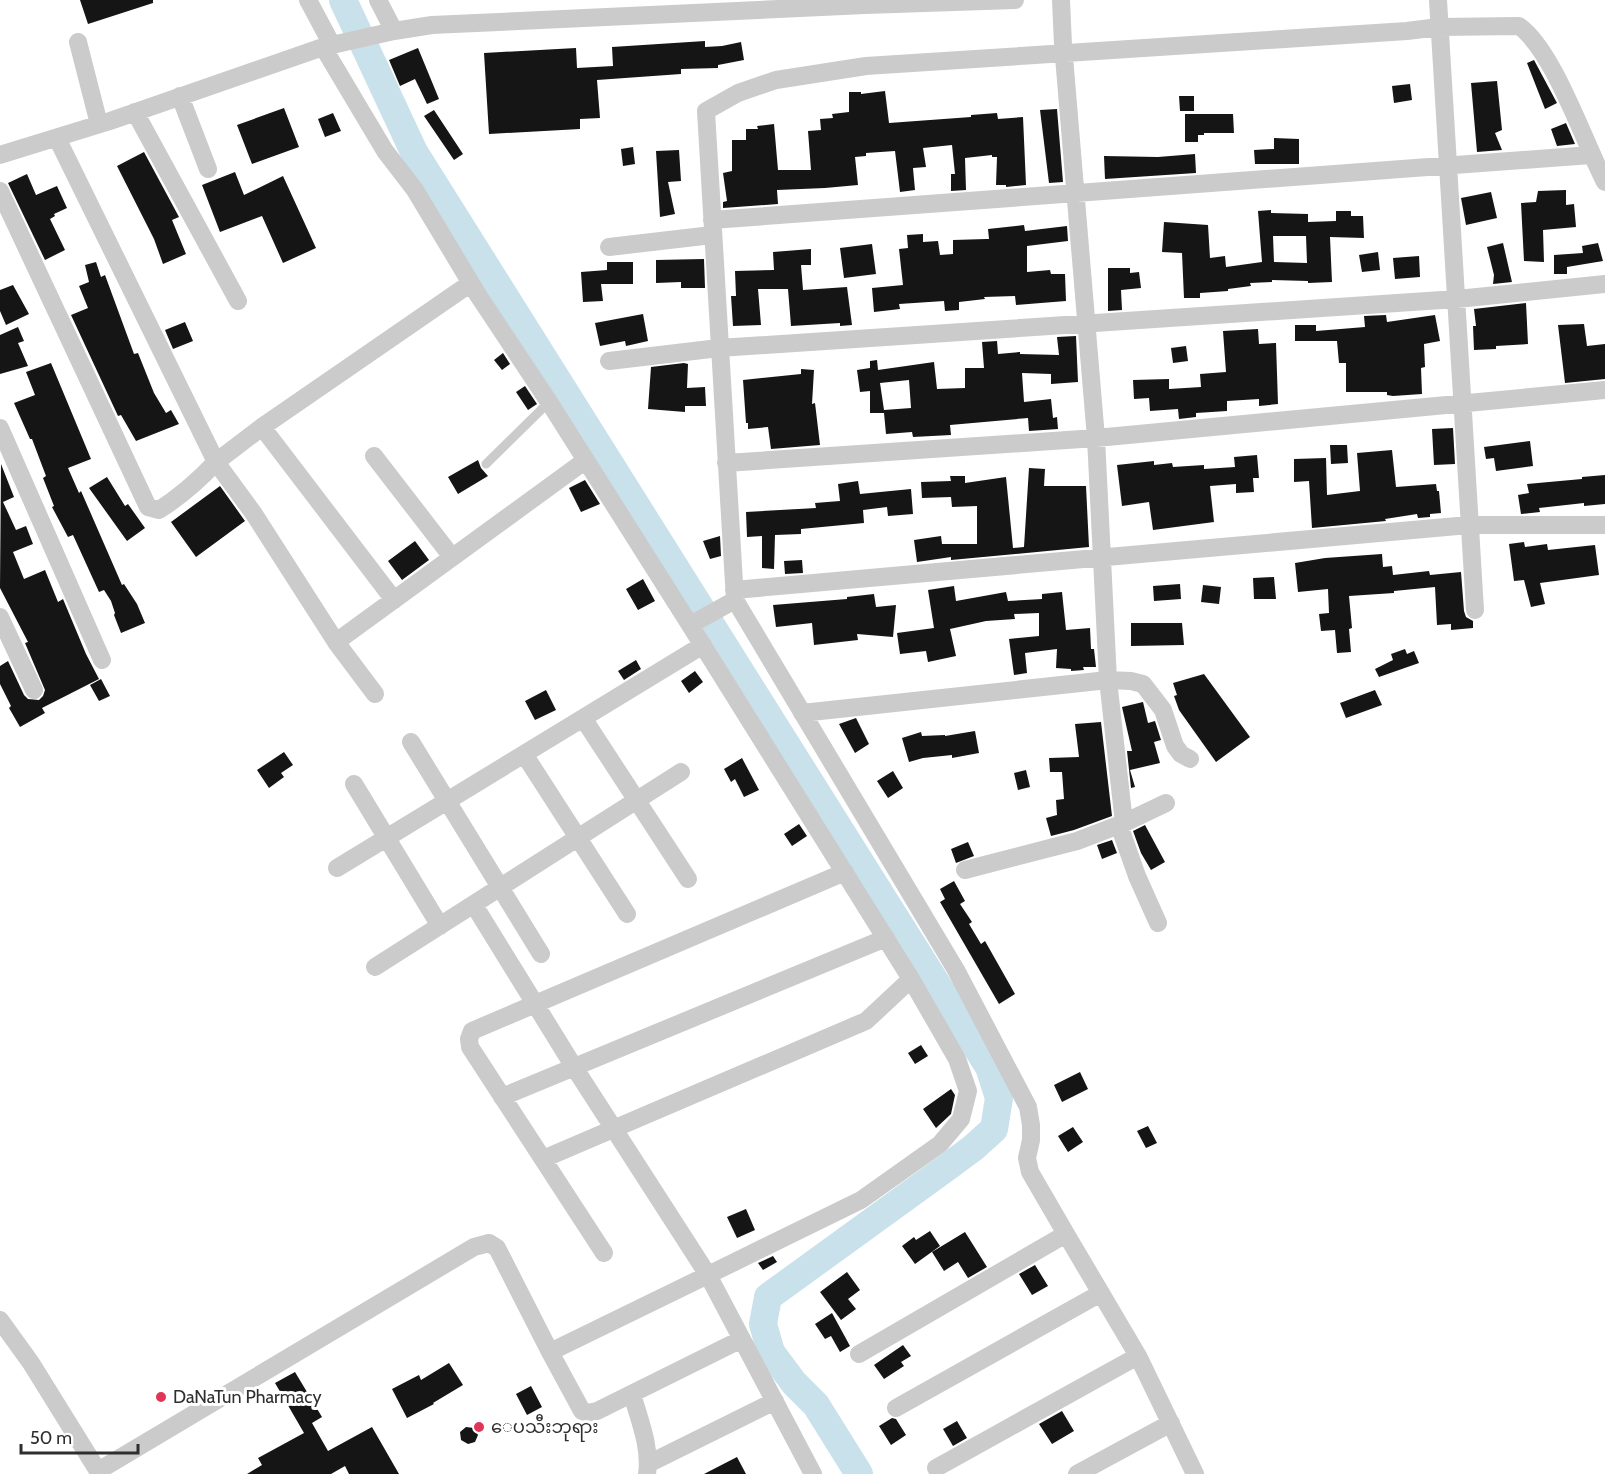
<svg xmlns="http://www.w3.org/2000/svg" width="1605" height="1474" viewBox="0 0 1605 1474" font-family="Cabin,'Noto Sans Myanmar',sans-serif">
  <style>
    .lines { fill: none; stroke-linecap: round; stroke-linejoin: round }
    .river { stroke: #c8e1ea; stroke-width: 28 }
    .building { fill: #151515; fill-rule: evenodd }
    .service { stroke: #cbcbcb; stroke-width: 9 }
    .minor { stroke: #cbcbcb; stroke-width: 18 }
    .poi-dot { fill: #df3556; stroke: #fff; stroke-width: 2 }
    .labels { text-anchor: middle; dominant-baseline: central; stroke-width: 6; stroke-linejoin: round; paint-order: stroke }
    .poi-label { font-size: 18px; fill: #2e2e2e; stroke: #fff; text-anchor: start }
  </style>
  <rect width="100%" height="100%" fill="#fff"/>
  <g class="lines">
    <path class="river" d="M343,0L414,152L989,1067L999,1098L994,1129L973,1148L946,1168L768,1297L763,1324L771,1352L794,1383L816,1405L859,1474"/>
  </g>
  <path class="building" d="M80,0H153V3L88,24Z
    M705,41V47L722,46L741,42L744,60L718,65V68L681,69V74L597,80L600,118L580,119V129L489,134L484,53L576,48L577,68L613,66L612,47Z
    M418,48L439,99L427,104L415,79L400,86L389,60Z
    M1534,60L1557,103L1545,109L1527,63Z
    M1497,81L1502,130L1495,133L1502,150L1477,152L1471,83Z
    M1410,84L1412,100L1394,103L1392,86Z
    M885,91L889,123L971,117V115L997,113L998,119L1023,117L1026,185L1006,187V185H996L997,157H992V155L965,158L966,190L951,191V174H955L952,145L923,148L926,167L913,168L915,190L900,192L895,151L866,153V156L855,157L858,185L825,188L777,190L778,204L723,208V202L727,201L723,173L732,171V140H746V129H758L757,126L774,124L778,170H811L808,131L821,130L820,119L833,118L832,114L849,112V92H861V94Z
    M1179,96H1194V111H1180Z
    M284,108L299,147L252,164L237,125Z
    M1057,109L1063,182L1049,183L1040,110Z
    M434,110L463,154L454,160L424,116Z
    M333,113L341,131L325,137L318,119Z
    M1185,114H1233L1234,133H1204V135H1198V142H1185Z
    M1566,123L1575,144L1557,146L1551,129Z
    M1274,138L1299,139V164H1255L1254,150L1274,149Z
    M633,147L635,164L623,166L621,149Z
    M679,150L681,181L668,182L675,214L660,217L656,151Z
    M144,152L179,217L172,220L186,254L163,264L154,239L117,166Z
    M1195,154L1196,173L1105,179L1104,156L1158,157Z
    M235,172L244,195L283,176L316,248L283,263L262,216L220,232L202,185Z
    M27,174L36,195L57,186L67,208L54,214L55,216L50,219L65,250L45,260L8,183Z
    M1566,190V205L1574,204L1576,227L1543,230L1544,262L1524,261L1521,203L1536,202L1538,191Z
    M1491,192L1497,218L1466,225L1461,198Z
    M1271,210V213L1308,214V222L1336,221V211H1351V216H1363L1364,238L1330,237L1332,282L1308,283V281L1272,280V282L1250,283L1251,286L1228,289V291L1200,293V298H1184L1182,253L1162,252L1164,222L1208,225L1210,258L1225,256L1226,267L1262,262L1258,211ZM1273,236H1306L1307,263L1274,262Z
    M1024,225L1025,231L1067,226L1068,241L1027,246V272L1050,270L1051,274H1065L1066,301L1016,305L1015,296L984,297L985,299L959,302V310L945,311L944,301L899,304L900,309L874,312L872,288L903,285L899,249L908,248L907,235L923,234V242L938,241L940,255L953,254V240L986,239H989L988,229Z
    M1503,243L1512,282L1493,284L1494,275L1487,247Z
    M1598,243L1603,261L1567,267V274H1554V255L1583,253L1582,246Z
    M872,244L876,274L844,278L840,248Z
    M811,249V265H801L803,290L847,287L852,325L840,326V323L791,326L788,289H758L761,325L733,326L731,296H736L735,271L774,270L773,252Z
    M1378,252L1380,270L1362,272L1359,255Z
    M1419,256L1420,277L1395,279L1393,258Z
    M704,259L705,288H681V282L656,283V260Z
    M96,262L101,277L105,275L134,354L138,353L154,393L166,413L171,410L179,424L136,441L121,415L118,416L71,315L88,308L79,286L89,282L85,265Z
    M607,262H633V284H601L603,301L583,302L581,272L607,270Z
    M1108,268H1130V273L1139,272L1141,288L1121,290L1122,310L1108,311Z
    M13,285L29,314L6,325L0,311V290Z
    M1526,303L1528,344L1496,346V349L1474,350L1473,326H1476L1474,309Z
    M643,314L648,341L626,346L625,341L600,346L595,323Z
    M1386,315L1387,322L1435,315L1440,341L1424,344L1425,367L1421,368L1422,394L1393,396L1387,395V392H1346V363H1339L1337,341H1295V325H1316V331L1365,327L1364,316Z
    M185,322L193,341L173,349L165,330Z
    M1584,324L1587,346L1605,344V379L1565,383L1558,325Z
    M18,327L24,341L18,343L28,366L0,374V335Z
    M1258,329L1259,344L1276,343L1278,404L1259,406V399L1227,401V411L1196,413V417L1179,419L1178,409L1150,411L1149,398L1134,399L1133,380L1169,379V389L1201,387L1200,374L1226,372L1223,331Z
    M1076,336L1078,382L1051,384V374L1022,373L1024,402L1051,399L1053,418L1057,417L1058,429L1029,431L1028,418L950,425L951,435L913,437L912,432L886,434L884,413H870V391L860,392L857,370L870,368V361L877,360L878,370L934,362L937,389L965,388V368H984L982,342L997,341L998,354L1020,352V354L1059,355L1057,337ZM909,380L911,408L884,410L880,383Z
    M1186,346L1188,361L1173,363L1171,348Z
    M503,353L510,364L502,370L494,360Z
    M51,363L91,459L68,468L79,493L81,491L122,585L124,584L137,604L145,623L121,633L114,615L115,613L111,601L104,590L99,592L73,535L68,537L52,507L54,506L43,478L46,476L32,439H30L14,403L35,395L26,372Z
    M684,363L688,364L687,388L705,387L706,406H685V412L648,409L651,367Z
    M801,369L814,370L812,404L815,403L820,445L771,449L768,427L748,429V423H746L743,380L801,374Z
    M525,386L537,404L528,410L516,392Z
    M1453,428L1455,464L1434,465L1432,429Z
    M1530,441L1533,466L1496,471L1494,458L1486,459L1484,447Z
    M1330,445H1347L1348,463L1331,464Z
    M1392,450L1396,487L1436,484L1437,491H1439L1441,513L1430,514V517L1418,518L1417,514L1385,519L1386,521L1312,528L1309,481L1294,482V459L1326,458L1327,495L1360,491L1357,453Z
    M1257,455L1259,478H1253L1254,492L1236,493V484L1210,486L1214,522L1153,530L1149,502L1122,506L1117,465L1154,461V465L1172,463L1173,467L1204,465V469L1235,467L1234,457Z
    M478,460L481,468L488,476L458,494L448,477Z
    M1,464L14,497L3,502L16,530L26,526L33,544L13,552L24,579L45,570L58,602L63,599L86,654L99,679L42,708L45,713L20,727L9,708L11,706L0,684V666L8,661L24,695L28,699L39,700L43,696L45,690L25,643L28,642L0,588Z
    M1029,468L1045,469L1044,486H1086L1089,547L951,560V557L917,562L914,540L941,536L942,544H977V506L952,507L951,497L922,498L921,482L951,481L950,476H965V483L1006,477L1013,548L1024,547Z
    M1605,475V504L1584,506V503L1539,508L1540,512L1521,514L1518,495L1529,493L1527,484L1582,479V477Z
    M107,477L125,506L128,504L145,528L127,541L89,488Z
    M585,480L600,504L581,512L569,488Z
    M858,481L860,494L911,489L913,514L888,516L887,507L863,510L864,523L801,529V534L775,535L774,569L762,568V536L747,537L746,512L816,508L815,503L840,501L838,484Z
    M220,486L245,521L196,557L171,522Z
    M720,536L721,556L710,559L703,541Z
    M415,541L429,560L402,580L388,561Z
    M1524,542L1525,547L1547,544L1548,550L1595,545L1599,575L1540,583L1545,604L1531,607L1524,580L1514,581L1509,544Z
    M1382,554L1383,567L1392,566L1393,575L1429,571L1430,575L1461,572L1464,611L1466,617L1473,621V628L1451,630V624L1437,625L1435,587L1394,591V593L1349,596L1352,628L1349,629L1351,652L1337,653L1335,630L1321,631L1319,614L1329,613L1328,589L1298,592L1295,563L1325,558Z
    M802,560L803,573L785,574L784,561Z
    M1274,577L1276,599H1254L1253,578Z
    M643,579L655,601L638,610L626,589Z
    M1180,584L1181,599L1154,601L1153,586Z
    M1203,585L1221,587L1219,604L1201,602Z
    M954,586L956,601L1006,592L1008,601L1042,599V594L1062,592L1066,630L1090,628L1091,649H1094L1096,667H1083L1084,670L1071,671V669L1056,668L1057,649L1025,653L1027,673L1014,675L1009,639L1039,636V613L1014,614L1015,619L986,621L950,629L956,656L928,662L926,651L900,654L897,633L934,628L928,590Z
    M874,594L876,607L896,605L893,637L857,634L858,640L814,645L812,623L776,627L773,605L847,599V597Z
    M1131,623H1182L1184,645L1131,646Z
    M1405,649L1407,654L1414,651L1419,663L1379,677L1375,669L1393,660L1391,654Z
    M636,660L641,669L624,680L618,671Z
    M695,671L703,682L689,693L681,681Z
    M1204,674L1250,737L1216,762L1179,710L1174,696L1177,695L1173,683Z
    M101,679L110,696L99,701L90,685Z
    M546,690L556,710L535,720L525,701Z
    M1375,690L1382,705L1346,718L1340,703Z
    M1143,702L1148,723L1155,721L1161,740L1154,742L1160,763L1130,770L1135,787L1131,788L1127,751H1132L1122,707Z
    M856,718L869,744L855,753L839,724Z
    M1101,722L1112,816L1074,830L1051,836L1046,818L1057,815L1056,800L1064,799L1062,772H1050L1049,758L1079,757L1075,724Z
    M975,731L979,753L952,758V755L923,758L909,762L902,738L921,732L922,736L945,735V736Z
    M284,752L293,765L281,773L284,777L269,788L257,770Z
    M742,758L759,790L744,797L735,779L731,782L724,769Z
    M1026,770L1030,787L1018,790L1014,773Z
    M893,771L903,788L888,798L877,781Z
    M799,824L807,836L792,846L784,834Z
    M1145,825L1165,862L1151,870L1141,853L1133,831Z
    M1112,840L1117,853L1102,859L1097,845Z
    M968,842L974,856L956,863L951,849Z
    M954,881L965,901L960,904L972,922L969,924L981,944L985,941L1015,994L999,1004L940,902L945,899L940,889Z
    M921,1045L928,1056L915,1064L908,1053Z
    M1080,1072L1088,1089L1062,1102L1054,1085Z
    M951,1089L955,1095L951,1114L936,1128L923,1109Z
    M1148,1126L1157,1143L1146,1148L1137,1131Z
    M1073,1127L1083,1142L1068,1152L1058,1136Z
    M746,1209L755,1230L737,1238L727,1217Z
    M930,1231L940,1246L915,1264L902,1246L914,1237L916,1240Z
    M965,1232L987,1267L968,1278L958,1262L944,1271L932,1252Z
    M773,1256L777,1262L763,1270L758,1263Z
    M1035,1265L1048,1286L1032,1295L1019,1274Z
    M847,1272L860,1290L848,1299L856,1309L841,1320L820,1292Z
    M832,1313L850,1346L840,1352L831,1336L825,1339L815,1324Z
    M903,1345L911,1356L901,1362L904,1366L884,1379L874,1365Z
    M449,1363L463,1385L433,1403L434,1404L407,1418L392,1389L419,1375L421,1380Z
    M295,1372L322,1417L312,1423L328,1451L372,1427L399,1474H349L345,1466L331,1474H247L262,1465L258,1458L304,1433L275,1383Z
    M531,1386L542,1407L527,1415L516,1394Z
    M1062,1411L1074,1431L1052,1444L1039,1424Z
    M892,1418L896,1419L906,1435L891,1445L879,1426Z
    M957,1421L967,1438L953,1446L943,1429Z
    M466,1427L474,1428L478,1435L475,1442L468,1444L461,1440L460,1432Z
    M737,1457L746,1474H704Z"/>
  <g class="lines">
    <path class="service" d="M486,464L549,402"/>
    <path class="minor" d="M308,0L332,45
      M378,0L394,31
      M1061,0L1063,45L1096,438L1108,680L1124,823
      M1438,0L1475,610
      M78,42L99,124
      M323,47L385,151L415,190L478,295L549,402L690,625L911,979L957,1059L968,1091L961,1119L940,1144L861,1200L708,1275L813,1474
      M180,96L208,169
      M135,112L238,301
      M0,155L110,121L323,47L394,31L432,25L865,5L1015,0
      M0,191L148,507L159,510C181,496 198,481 216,462L57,138
      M712,220L1591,155
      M609,247L712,235
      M609,361L719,348L1457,299L1605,284
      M262,427L394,600
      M0,428L102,660
      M374,456L452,557
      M726,463L1096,438L1605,390
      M734,590L1469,525H1605
      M0,617L34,690
      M690,625L735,600
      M336,642L586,460
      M375,694L336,642L254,514L216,462L262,427L471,283
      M802,713L1108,680L1131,681L1143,684L1163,710L1175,746L1181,754L1190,759
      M583,718L688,879
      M411,742L541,954
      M524,754L627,914
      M354,784L440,926
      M1119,825L1137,876L1158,923
      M337,868L703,645
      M965,870L1077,841L1124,823L1166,803
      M474,905L574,1067L708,1275L550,1352
      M375,967L681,772
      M502,1097L886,938
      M543,1159L866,1021L911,979
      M1066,1234L1138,1356L1195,1474
      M604,1253L470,1047L469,1039L472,1031L845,872
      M0,1320L31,1363L98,1471L474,1247L489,1243L497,1248L550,1352L582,1411L587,1413L597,1411L742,1339
      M859,1354L1066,1234L1030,1172L1027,1158L1031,1140V1125L1028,1107L956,970L735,600L706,111L738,93L776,80L866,66L1407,31L1439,27L1519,26C1554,51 1584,142 1605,182
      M632,1394C639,1419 651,1447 647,1474
      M896,1408L1101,1293
      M648,1464L775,1401
      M936,1468L1138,1356
      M1077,1474L1171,1423"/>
  </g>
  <g class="poi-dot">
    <circle cx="161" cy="1397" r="6"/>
    <circle cx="479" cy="1427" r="6"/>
  </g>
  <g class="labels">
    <g class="poi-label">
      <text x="173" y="1397">DaNaTun Pharmacy</text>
      <text x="491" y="1427">ေပသီးဘုရား</text>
    </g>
  </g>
  <path d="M21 1444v9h117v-9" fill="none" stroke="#2e2e2e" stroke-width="3"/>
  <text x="30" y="1444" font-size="18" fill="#2e2e2e" stroke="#ffffff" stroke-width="4.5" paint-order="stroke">50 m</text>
</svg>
